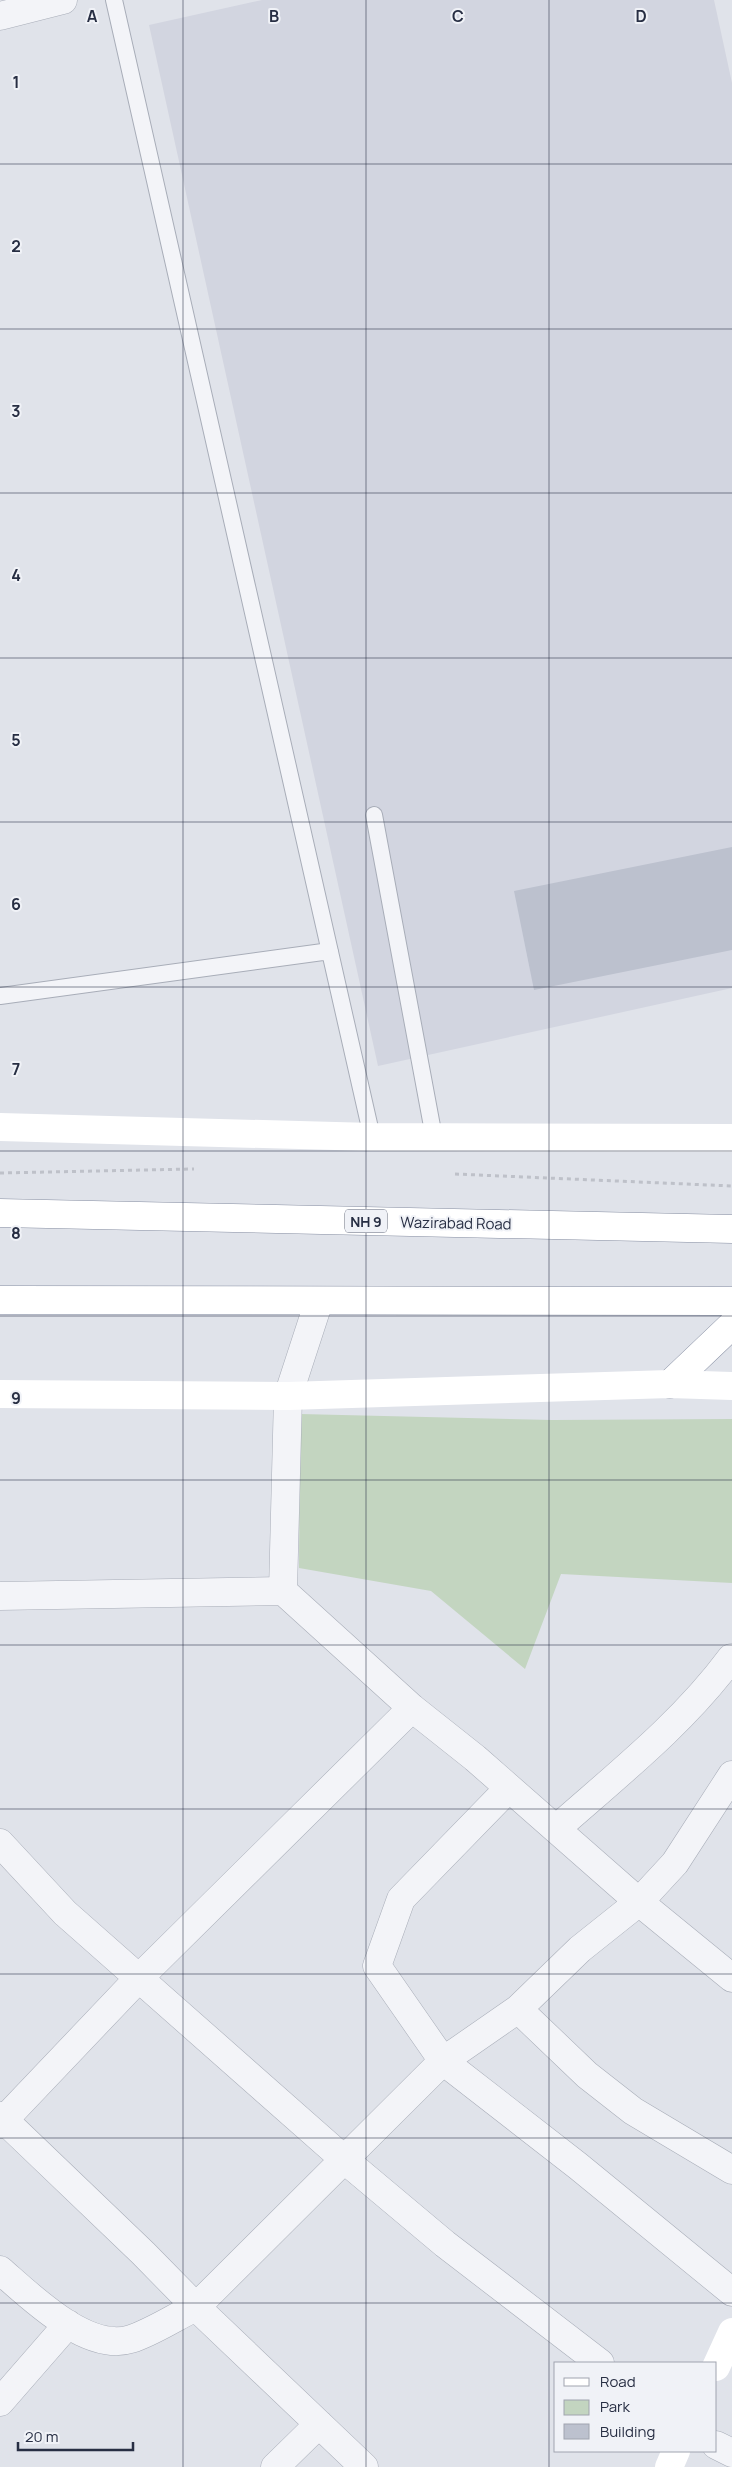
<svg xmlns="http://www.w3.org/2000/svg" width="732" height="2467" viewBox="0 0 732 2467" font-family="Manrope,sans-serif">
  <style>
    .built { fill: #d2d5e0 }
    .green { fill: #c3d5c0 }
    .building { fill: #bcc1ce }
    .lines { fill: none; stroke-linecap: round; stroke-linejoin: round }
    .lane-casing { stroke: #a8adb8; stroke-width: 18 }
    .street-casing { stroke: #a8adb8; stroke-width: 29 }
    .highway-casing { stroke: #868ea2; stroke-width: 29 }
    .path { stroke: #bec1c9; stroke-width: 3; stroke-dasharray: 4 4; stroke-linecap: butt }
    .lane { stroke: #f3f4f8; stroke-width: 16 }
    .street { stroke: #f3f4f8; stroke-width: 28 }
    .secondary { stroke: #fff; stroke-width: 28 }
    .highway { stroke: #fff; stroke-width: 28 }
    .grid { fill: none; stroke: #272e43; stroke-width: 1; stroke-opacity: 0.55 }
    .labels { text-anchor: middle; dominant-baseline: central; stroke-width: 4; stroke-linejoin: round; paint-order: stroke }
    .shield { fill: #f0f2f7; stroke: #636979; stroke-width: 1 }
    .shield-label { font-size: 14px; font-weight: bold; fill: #272e43 }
    .street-label { font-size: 15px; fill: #272e43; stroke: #f0f2f7 }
    .grid-label { font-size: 16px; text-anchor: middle; font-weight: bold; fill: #272e43; stroke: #f0f2f7; stroke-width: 4; stroke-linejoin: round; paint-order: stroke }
  </style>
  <rect width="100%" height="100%" fill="#e0e3ea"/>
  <path class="built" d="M262,0H714L732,83V988L378,1066L149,25Z"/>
  <path class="green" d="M300,1414L552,1420L732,1419V1583L561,1574L525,1669L431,1591L299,1568Z"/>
  <path class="building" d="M732,847V950L534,990L514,891Z"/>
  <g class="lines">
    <defs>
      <path id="lane" d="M114,0L372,1137
        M374,815L434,1137
        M0,996L330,951"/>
      <path id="street" d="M0,16L63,0
        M283,1591L288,1396L319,1301
        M0,1596L283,1591L412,1708L475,1758L639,1902L732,1978
        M509,1788L401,1899L377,1966L443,2061L578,2166L732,2292
        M556,1829C617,1775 683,1723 731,1658
        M0,1843L65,1913L346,2161L445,2244L600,2363
        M518,2009L587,2075L633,2111L732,2170
        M0,2116L143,2253L196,2307L443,2061L518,2009L580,1949L639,1902L675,1863L732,1775
        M0,2124L138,1979L412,1708
        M0,2270C30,2296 87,2353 131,2339C153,2332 175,2317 196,2307L364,2467
        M0,2402L68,2324
        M716,2445L732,2453
        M275,2467L319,2424"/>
      <path id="highway" d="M0,1213L732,1229
        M0,1300L732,1301
        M670,1384L732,1325"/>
    </defs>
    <use href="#lane" class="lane-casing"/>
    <use href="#street" class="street-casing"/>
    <use href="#highway" class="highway-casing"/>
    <path class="path" d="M0,1173L194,1169
      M455,1174L732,1186"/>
    <use href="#lane" class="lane"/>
    <use href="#street" class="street"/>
    <path class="secondary" d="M0,1127L372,1137L732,1138
      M0,1394L288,1396L670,1384L732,1386
      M716,2367L732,2332
      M669,2467L676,2451"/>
    <use href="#highway" class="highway"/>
  </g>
  <path class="grid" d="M183,0V2467M366,0V2467M549,0V2467M0,164H732M0,329H732M0,493H732M0,658H732M0,822H732M0,987H732M0,1151H732M0,1316H732M0,1480H732M0,1645H732M0,1809H732M0,1974H732M0,2138H732M0,2303H732"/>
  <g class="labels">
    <rect class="shield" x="345" y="1209.5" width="42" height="23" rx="4"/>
    <g class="shield-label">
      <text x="366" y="1221">NH 9</text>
    </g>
    <g class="street-label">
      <text transform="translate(456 1223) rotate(1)">Wazirabad Road</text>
    </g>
  </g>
  <g class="grid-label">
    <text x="92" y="22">A</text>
    <text x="274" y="22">B</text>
    <text x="458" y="22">C</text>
    <text x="641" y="22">D</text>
    <text x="16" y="88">1</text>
    <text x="16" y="252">2</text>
    <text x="16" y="417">3</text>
    <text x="16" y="581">4</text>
    <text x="16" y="746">5</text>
    <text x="16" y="910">6</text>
    <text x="16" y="1075">7</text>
    <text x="16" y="1239">8</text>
    <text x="16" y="1404">9</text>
  </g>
  <rect x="554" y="2362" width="162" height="90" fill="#f0f2f7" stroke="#a0a4af"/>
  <rect x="564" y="2378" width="25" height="8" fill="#ffffff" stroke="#a0a4af"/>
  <text x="600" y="2387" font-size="15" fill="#272e43">Road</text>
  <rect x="564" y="2400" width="25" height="15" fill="#c3d5c0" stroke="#a0a4af"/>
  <text x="600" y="2412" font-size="15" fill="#272e43">Park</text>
  <rect x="564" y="2424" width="25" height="15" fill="#bcc1ce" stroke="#a0a4af"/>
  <text x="600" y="2437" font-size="15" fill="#272e43">Building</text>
  <path d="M18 2442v8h115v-8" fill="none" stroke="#272e43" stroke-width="2.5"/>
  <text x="25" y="2442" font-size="15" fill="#272e43" stroke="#f0f2f7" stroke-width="4" paint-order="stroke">20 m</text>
</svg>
